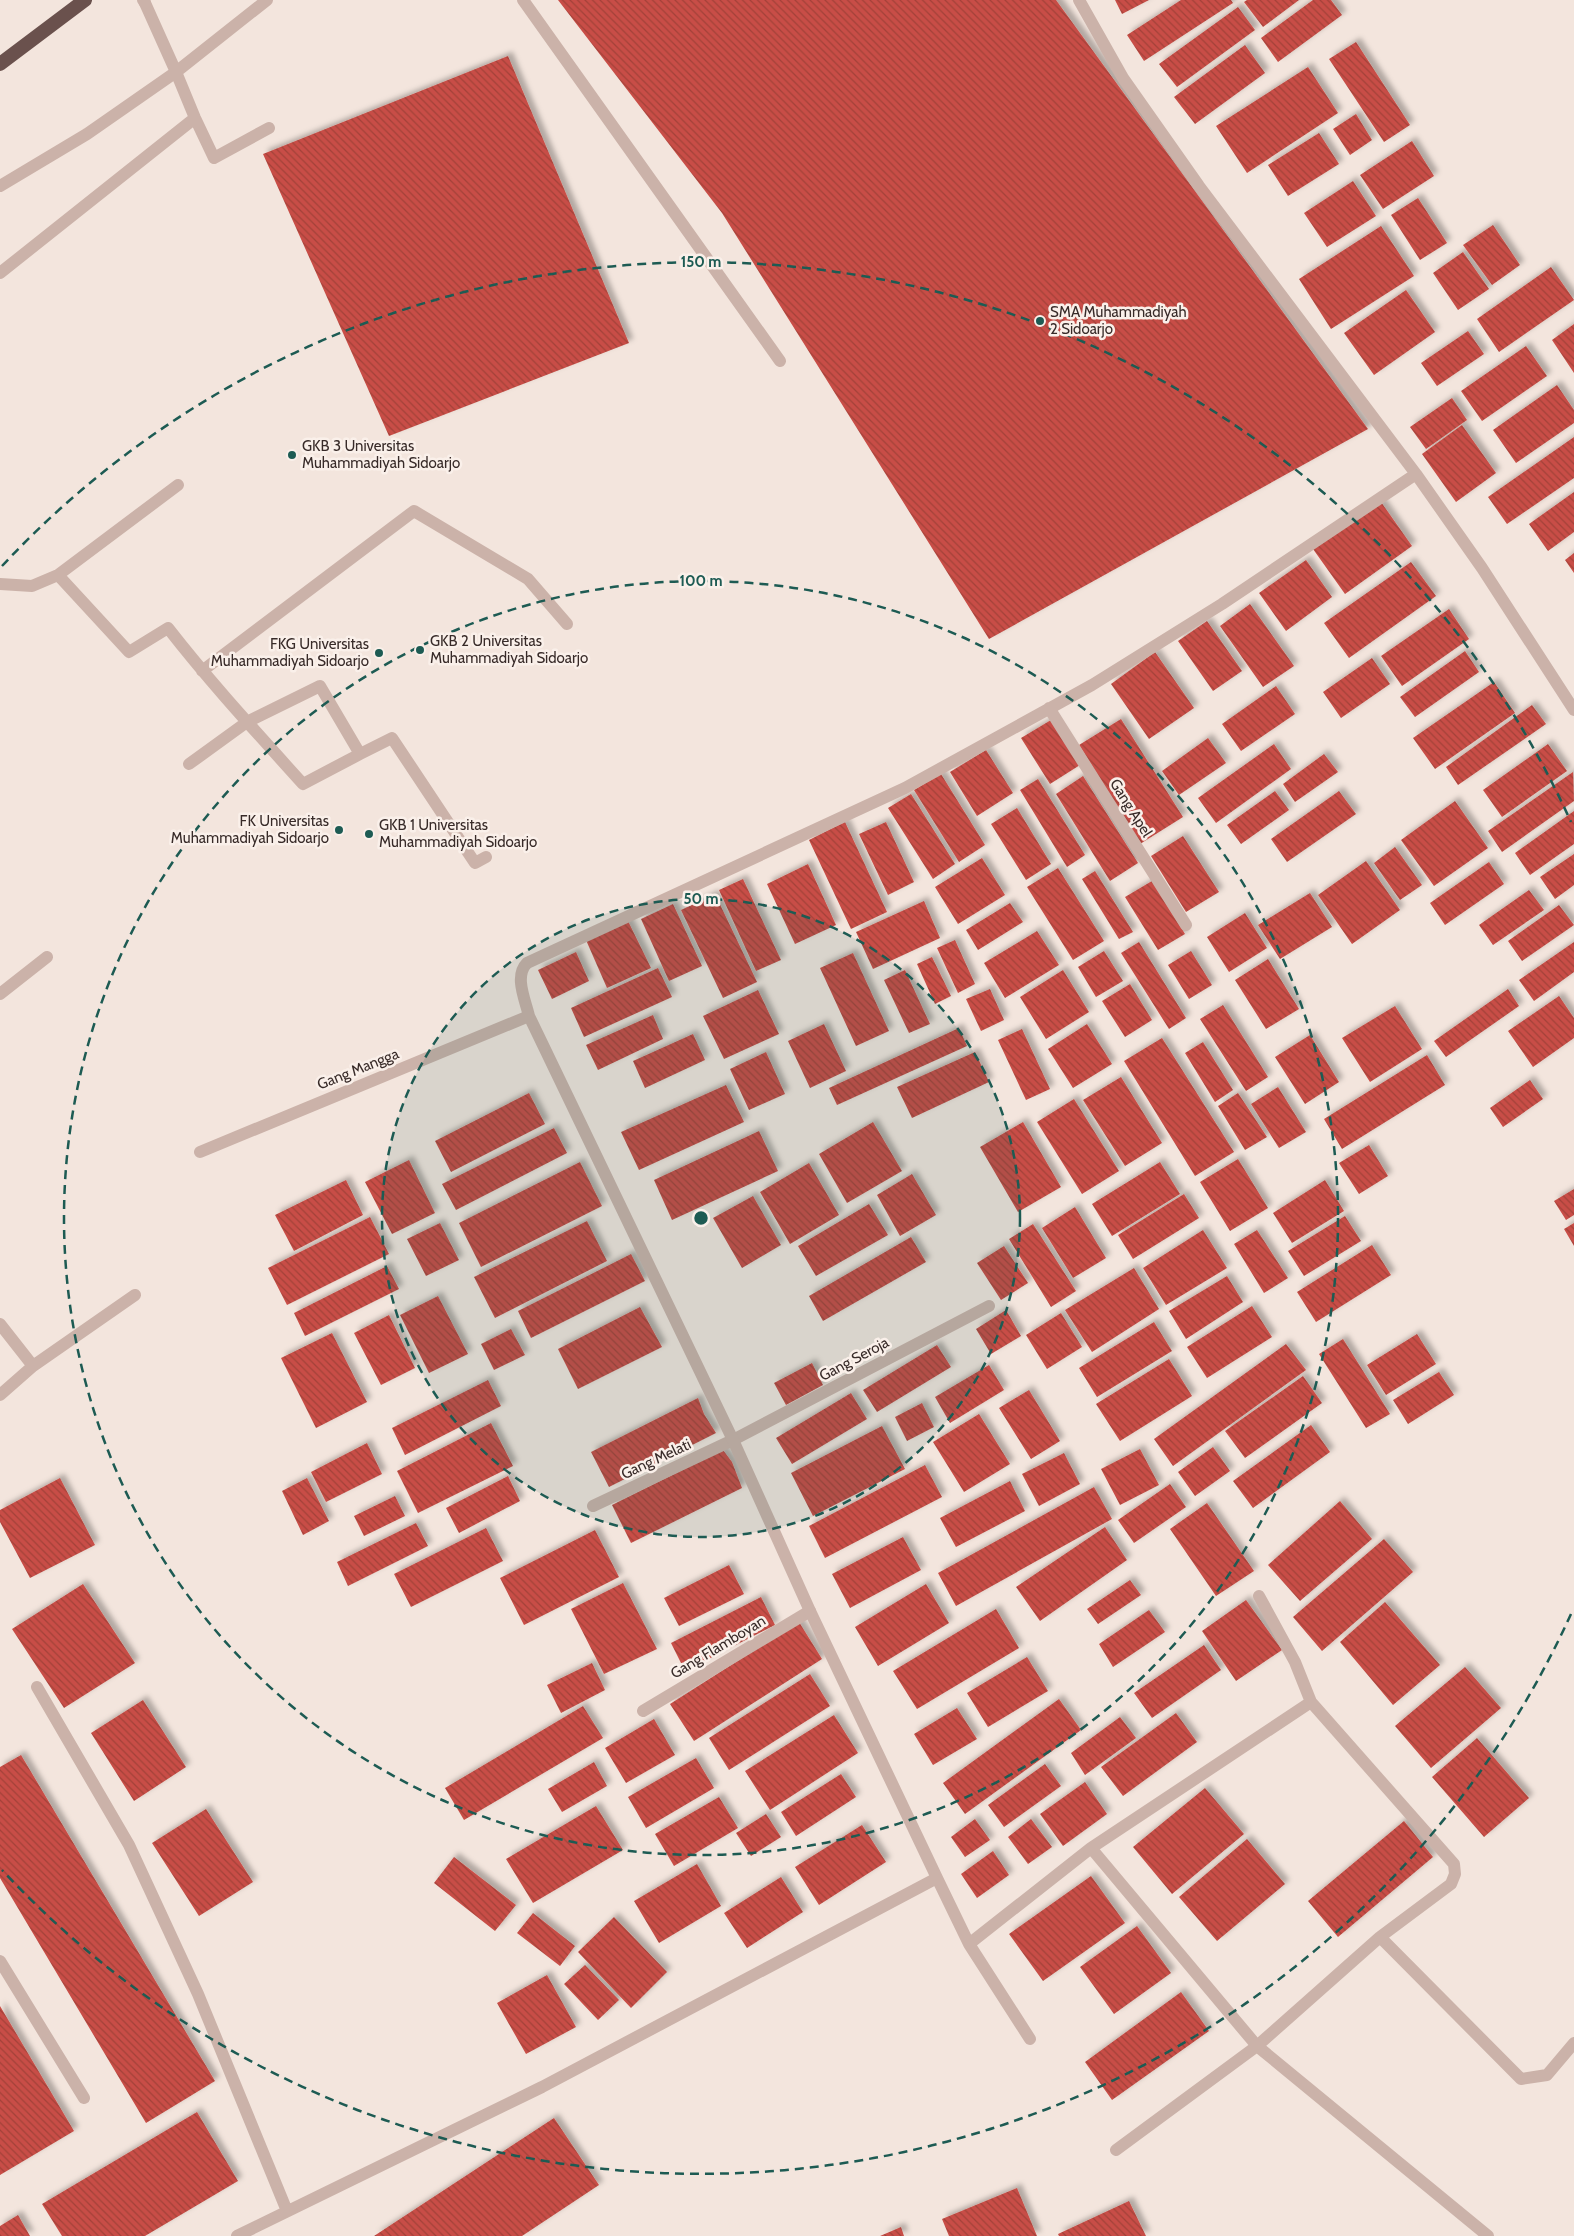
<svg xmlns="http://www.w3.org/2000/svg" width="1574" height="2236" viewBox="0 0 1574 2236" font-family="Cabin,sans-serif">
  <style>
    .building { fill: url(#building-back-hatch); filter: url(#shadow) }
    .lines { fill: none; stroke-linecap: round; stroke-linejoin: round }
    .service { stroke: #cbb2a9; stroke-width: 12 }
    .minor { stroke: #cbb2a9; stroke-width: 12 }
    .trunk { stroke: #6a514d; stroke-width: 14 }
    .ring { fill: none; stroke: #1d5b53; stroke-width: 2.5; stroke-dasharray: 9 6 }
    .poi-dot { fill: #1d5b53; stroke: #faf0ea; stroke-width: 2 }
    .labels { text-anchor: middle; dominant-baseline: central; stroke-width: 5; stroke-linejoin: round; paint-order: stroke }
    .poi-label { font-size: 15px; fill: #382b29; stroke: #faf0ea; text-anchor: start }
    .street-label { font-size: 15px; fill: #382b29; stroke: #faf0ea }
    .centre { fill: #1d5b53; stroke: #faf0ea; stroke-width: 2.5 }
    .ring-label { font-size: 15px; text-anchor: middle; font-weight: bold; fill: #1d5b53; stroke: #faf0ea; stroke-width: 5; stroke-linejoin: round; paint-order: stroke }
  </style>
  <defs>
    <pattern id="building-back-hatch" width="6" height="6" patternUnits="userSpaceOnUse" patternTransform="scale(1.25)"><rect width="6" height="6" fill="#c84e46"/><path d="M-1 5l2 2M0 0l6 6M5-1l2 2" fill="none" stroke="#a3413a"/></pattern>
    <filter id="shadow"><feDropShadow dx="4.5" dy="-4.5" stdDeviation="2.5" flood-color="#0004"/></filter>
  </defs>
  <rect width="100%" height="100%" fill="#f3e5dd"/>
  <path class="building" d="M558,0H1056L1368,429L989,639L722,213Z
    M1115,0H1149L1122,14Z
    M1181,0H1231L1233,3L1144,61L1127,35Z
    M1247,0H1299L1263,27L1244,2Z
    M1313,0H1331L1342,15L1278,62L1261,38Z
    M1238,7L1255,30L1177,87L1159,64Z
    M1356,42L1410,125L1384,142L1329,59Z
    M1245,45L1265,73L1195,124L1174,97Z
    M508,56L629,343L389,436L263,154Z
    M1308,67L1338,113L1247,173L1216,126Z
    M1356,114L1372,140L1350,155L1333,129Z
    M1319,133L1339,164L1288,196L1268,165Z
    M1412,141L1434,176L1383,209L1360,175Z
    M1353,181L1376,216L1327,247L1304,213Z
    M1418,198L1447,243L1420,260L1391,215Z
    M1493,225L1520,265L1492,285L1463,245Z
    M1381,226L1414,276L1331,329L1299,279Z
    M1463,252L1489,289L1458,310L1433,273Z
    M1551,267L1574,300L1499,352L1477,319Z
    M1406,290L1435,332L1374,375L1344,333Z
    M1574,324V373L1552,340Z
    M1468,331L1484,354L1437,386L1421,363Z
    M1526,346L1547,376L1482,421L1461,391Z
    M1557,385L1574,410V423L1516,463L1493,430Z
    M1452,398L1467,420L1426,449L1410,427Z
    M1462,425L1496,473L1456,502L1422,454Z
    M1574,437V478L1507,524L1488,497Z
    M1574,492V532L1548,551L1529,524Z
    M1381,502L1412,546L1345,594L1313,549Z
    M1574,553V573L1565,560Z
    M1306,560L1332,597L1286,631L1259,593Z
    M1411,562L1436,596L1349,658L1324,623Z
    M1250,604L1294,666L1263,687L1220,626Z
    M1449,609L1469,639L1402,686L1381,656Z
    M1207,621L1242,671L1213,691L1178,641Z
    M1465,651L1479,672L1415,717L1400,697Z
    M1155,652L1194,708L1149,739L1111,684Z
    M1372,658L1390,684L1341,718L1323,692Z
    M1494,682L1515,713L1435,769L1413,738Z
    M1276,686L1295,714L1241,751L1222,724Z
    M1532,705L1546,724L1458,785L1446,767Z
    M1121,719L1183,817L1140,844L1079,745Z
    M1051,720L1080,765L1050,784L1021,738Z
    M1208,738L1226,763L1179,795L1162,771Z
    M1274,744L1291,769L1216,823L1198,798Z
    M1548,744L1567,771L1502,817L1483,790Z
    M986,750L1013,793L977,816L950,772Z
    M1324,754L1338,772L1295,802L1283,784Z
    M1573,772L1574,801L1502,852L1488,831Z
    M941,774L985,845L959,862L914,790Z
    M1083,776L1138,863L1110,881L1056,794Z
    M1038,779L1085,855L1067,867L1020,790Z
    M1275,791L1289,810L1241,844L1227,825Z
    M1339,791L1356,814L1287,862L1271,839Z
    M911,794L955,864L933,879L888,808Z
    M1455,801L1488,848L1434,886L1401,840Z
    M1017,808L1051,864L1026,880L991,824Z
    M1574,811V844L1530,875L1515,853Z
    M845,822L887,912L851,929L809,840Z
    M886,822L914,882L888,895L859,834Z
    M1183,836L1219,892L1186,912L1151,856Z
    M1395,847L1422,885L1400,900L1374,863Z
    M1574,854V885L1555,899L1540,877Z
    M982,858L1005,895L958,924L935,887Z
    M1366,861L1400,910L1352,944L1318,895Z
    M1489,862L1504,884L1445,925L1430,903Z
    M808,864L836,925L795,944L767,884Z
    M1058,868L1104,941L1073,960L1027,887Z
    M1095,871L1133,932L1119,939L1082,879Z
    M743,879L781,960L756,971L719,890Z
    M1152,881L1185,934L1158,950L1125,897Z
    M1529,890L1544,910L1493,945L1479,925Z
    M1310,893L1332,927L1280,959L1258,925Z
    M715,894L757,982L723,998L681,910Z
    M924,901L940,938L873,969L856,932Z
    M1010,903L1023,922L978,950L966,930Z
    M673,904L702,966L669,981L641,919Z
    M1559,905L1574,925L1522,961L1508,941Z
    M1245,913L1267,948L1229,972L1207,937Z
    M628,921L651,968L607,988L586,940Z
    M1037,931L1059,965L1005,998L984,963Z
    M955,940L975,984L958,993L937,948Z
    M1139,942L1186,1018L1169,1029L1121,953Z
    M1574,942V972L1534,1001L1519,980Z
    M1104,951L1123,981L1096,997L1078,967Z
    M1191,951L1212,985L1189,999L1168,965Z
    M576,952L589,981L552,999L538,970Z
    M853,953L889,1031L856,1046L820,968Z
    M932,957L951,996L935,1004L917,964Z
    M1268,959L1299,1009L1266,1029L1235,980Z
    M658,968L672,997L584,1037L571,1008Z
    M905,970L930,1024L909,1033L884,980Z
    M1063,970L1089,1012L1046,1039L1020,997Z
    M1130,984L1152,1020L1125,1037L1102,1001Z
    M990,989L1004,1020L981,1031L966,999Z
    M1508,989L1519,1006L1446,1057L1434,1041Z
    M758,990L779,1034L724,1059L703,1016Z
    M1559,996L1574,1018V1038L1533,1067L1508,1031Z
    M1223,1005L1268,1077L1246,1091L1200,1019Z
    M1395,1006L1422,1049L1370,1082L1342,1038Z
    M653,1015L663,1039L598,1070L586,1045Z
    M824,1024L846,1071L810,1088L788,1041Z
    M1087,1024L1112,1064L1073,1088L1048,1049Z
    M959,1028L967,1046L837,1105L829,1088Z
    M1022,1029L1050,1089L1026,1100L998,1040Z
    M693,1034L705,1060L645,1088L633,1061Z
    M1310,1035L1339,1082L1305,1104L1275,1057Z
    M1162,1038L1234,1152L1195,1176L1124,1061Z
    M1203,1042L1233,1090L1215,1102L1185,1053Z
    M766,1052L785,1094L749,1110L730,1069Z
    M975,1052L989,1082L912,1118L897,1087Z
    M1427,1055L1445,1085L1342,1149L1324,1119Z
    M1121,1077L1162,1143L1125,1166L1083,1100Z
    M1530,1080L1543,1099L1503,1127L1490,1108Z
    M726,1085L744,1122L639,1170L621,1132Z
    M1278,1087L1306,1132L1279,1148L1251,1104Z
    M529,1093L545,1124L451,1172L435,1141Z
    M1238,1093L1267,1137L1245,1150L1218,1106Z
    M1074,1099L1119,1171L1082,1194L1037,1122Z
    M873,1122L902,1171L847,1203L819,1154Z
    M1023,1122L1061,1187L1018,1212L980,1147Z
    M554,1128L567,1153L456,1210L442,1184Z
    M759,1131L778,1171L672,1220L654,1180Z
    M1369,1145L1388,1176L1359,1194L1339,1163Z
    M1238,1159L1268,1208L1230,1231L1200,1182Z
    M409,1160L435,1213L392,1234L365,1182Z
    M580,1162L602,1206L481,1267L459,1223Z
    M1160,1162L1180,1194L1112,1236L1092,1204Z
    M809,1163L839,1215L790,1244L760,1192Z
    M912,1174L936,1215L900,1236L877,1195Z
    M346,1180L363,1215L294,1251L275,1215Z
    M1325,1180L1344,1211L1292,1243L1273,1213Z
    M1574,1189V1215L1566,1220L1554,1201Z
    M1184,1194L1199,1218L1133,1259L1118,1235Z
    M753,1196L781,1245L742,1268L713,1218Z
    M869,1204L888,1235L816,1276L798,1246Z
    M1075,1207L1106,1258L1073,1278L1042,1228Z
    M1345,1216L1361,1241L1304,1276L1288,1251Z
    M370,1217L389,1254L287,1305L268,1268Z
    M587,1221L607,1261L495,1318L474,1277Z
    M440,1223L459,1260L426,1276L407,1239Z
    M1574,1223V1246L1564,1229Z
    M1033,1224L1076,1291L1051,1307L1009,1239Z
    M1203,1230L1227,1268L1166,1305L1143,1268Z
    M1257,1230L1288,1278L1264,1293L1234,1244Z
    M911,1237L926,1262L823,1321L809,1296Z
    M1372,1245L1391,1275L1316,1322L1297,1292Z
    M1004,1246L1028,1283L1001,1300L977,1263Z
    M631,1254L645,1281L531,1338L518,1311Z
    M387,1266L399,1289L305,1336L294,1313Z
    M1134,1268L1159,1309L1092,1352L1065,1310Z
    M1227,1276L1243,1302L1186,1339L1169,1311Z
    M438,1296L468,1354L429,1373L400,1315Z
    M1252,1306L1272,1337L1207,1378L1187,1347Z
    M640,1307L662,1347L578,1389L558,1349Z
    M1006,1310L1021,1336L991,1354L976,1329Z
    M1061,1313L1082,1347L1047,1369L1026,1335Z
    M389,1315L415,1368L381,1385L354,1333Z
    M1154,1322L1172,1351L1097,1397L1079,1368Z
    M511,1329L525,1355L494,1370L481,1344Z
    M332,1333L367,1402L316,1428L281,1358Z
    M1417,1334L1436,1364L1386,1395L1367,1365Z
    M1343,1339L1390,1414L1366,1428L1319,1354Z
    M1286,1344L1306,1370L1173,1466L1154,1439Z
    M937,1345L951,1367L877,1412L863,1390Z
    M1169,1359L1192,1396L1120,1441L1096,1404Z
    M812,1363L823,1385L786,1405L774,1383Z
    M989,1365L1004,1390L950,1423L935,1397Z
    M1439,1372L1454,1395L1408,1424L1393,1400Z
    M1303,1376L1322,1403L1245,1458L1225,1431Z
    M488,1380L501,1406L405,1455L392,1428Z
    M1029,1390L1060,1441L1031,1459L999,1408Z
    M851,1393L867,1419L792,1464L776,1438Z
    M698,1398L704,1414L716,1433L609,1487L591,1452Z
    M922,1403L934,1427L907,1441L895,1417Z
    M979,1414L1010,1464L964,1492L933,1442Z
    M491,1423L513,1466L418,1513L397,1471Z
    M1311,1425L1330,1452L1253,1508L1233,1481Z
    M882,1426L905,1469L813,1516L791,1473Z
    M367,1443L382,1474L326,1502L311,1472Z
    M1213,1447L1230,1471L1195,1496L1178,1472Z
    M1140,1449L1159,1485L1120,1505L1101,1469Z
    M723,1450L732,1462L742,1488L631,1543L612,1505Z
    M1064,1453L1080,1484L1039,1506L1022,1474Z
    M925,1465L942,1497L825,1558L809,1526Z
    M508,1476L520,1501L459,1533L446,1508Z
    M60,1478L95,1545L30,1578L0,1522V1510Z
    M307,1478L329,1521L303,1535L282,1491Z
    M1010,1481L1025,1511L956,1547L940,1518Z
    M1170,1484L1186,1507L1134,1543L1118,1520Z
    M1094,1487L1112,1519L956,1606L938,1573Z
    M395,1496L405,1516L364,1536L354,1516Z
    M1340,1501L1372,1539L1300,1601L1268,1565Z
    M1207,1503L1254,1571L1216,1596L1170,1529Z
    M416,1523L428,1546L348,1586L337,1562Z
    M1105,1527L1127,1560L1040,1621L1016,1587Z
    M486,1528L503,1561L411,1607L394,1574Z
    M595,1530L619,1577L524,1625L500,1578Z
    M903,1537L921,1570L850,1608L832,1574Z
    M1384,1539L1413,1572L1322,1651L1293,1617Z
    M729,1565L744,1594L679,1626L664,1598Z
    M1130,1580L1141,1595L1098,1624L1087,1609Z
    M623,1583L657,1649L604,1674L571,1609Z
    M83,1584L135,1663L64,1708L12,1629Z
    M926,1584L949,1623L878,1666L855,1627Z
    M761,1597L775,1625L685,1671L671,1643Z
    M1246,1600L1282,1650L1236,1681L1202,1631Z
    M1385,1602L1440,1665L1393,1705L1340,1642Z
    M996,1609L1019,1648L917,1709L893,1671Z
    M1149,1610L1165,1632L1113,1667L1099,1644Z
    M799,1622L822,1659L694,1741L670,1704Z
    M1204,1645L1221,1670L1152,1718L1134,1693Z
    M1027,1657L1048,1691L988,1727L967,1693Z
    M592,1663L605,1690L561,1713L547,1685Z
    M1465,1667L1501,1708L1431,1768L1395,1726Z
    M810,1674L830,1706L729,1770L709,1738Z
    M1059,1699L1081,1730L965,1814L943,1783Z
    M143,1700L186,1767L134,1801L91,1733Z
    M583,1706L603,1738L464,1820L445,1788Z
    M957,1708L977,1739L933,1765L914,1734Z
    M1176,1713L1197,1742L1123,1796L1101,1767Z
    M834,1715L858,1753L770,1810L745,1771Z
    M1120,1717L1136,1738L1085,1775L1071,1753Z
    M654,1719L675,1755L626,1783L605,1748Z
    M1477,1738L1529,1798L1484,1837L1432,1777Z
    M21,1755L215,2081L146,2123L0,1878V1767Z
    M696,1758L714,1788L646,1828L628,1797Z
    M594,1762L607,1786L562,1812L548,1789Z
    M1045,1764L1061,1786L1004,1827L988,1805Z
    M841,1774L856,1797L796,1836L781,1812Z
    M1085,1782L1107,1814L1063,1846L1040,1814Z
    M1205,1788L1244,1834L1172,1894L1133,1847Z
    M719,1797L738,1828L674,1866L655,1834Z
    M596,1806L623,1850L533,1903L506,1859Z
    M206,1809L253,1882L199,1916L152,1843Z
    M766,1814L781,1837L751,1856L736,1833Z
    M975,1819L990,1840L965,1857L951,1837Z
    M1031,1819L1052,1847L1028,1864L1008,1837Z
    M1404,1821L1433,1857L1338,1937L1308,1901Z
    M862,1825L886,1862L819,1905L795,1867Z
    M1247,1839L1285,1884L1217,1941L1179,1897Z
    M993,1851L1009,1875L977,1898L961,1874Z
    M454,1857L516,1905L495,1931L434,1883Z
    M697,1864L721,1906L659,1943L634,1901Z
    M1091,1876L1125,1923L1043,1981L1009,1934Z
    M781,1877L803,1912L747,1948L724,1913Z
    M533,1913L575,1946L560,1966L517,1933Z
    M614,1917L667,1972L631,2008L578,1952Z
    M1137,1926L1171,1973L1114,2014L1080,1967Z
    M585,1965L619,2000L598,2020L564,1984Z
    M547,1975L576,2027L526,2054L497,2003Z
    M1181,1992L1209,2031L1112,2100L1085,2062Z
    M0,2006L74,2131L0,2175Z
    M197,2112L238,2181L145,2236H62L42,2204Z
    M554,2118L599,2185L522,2236H374Z
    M1017,2188L1037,2236H949L942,2219Z
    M1129,2201L1146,2236H1059L1058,2234Z
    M18,2215L30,2236H0V2226Z
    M901,2227L904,2236H880Z"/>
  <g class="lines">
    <path class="service" d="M267,0L176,72L195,118L214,158L269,128
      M523,0L780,361
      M0,186L87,134L176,72L145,3
      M0,273L195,118
      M58,575L129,652L168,628C210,682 257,733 303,784L360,754L320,686L247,722L189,764
      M0,584L32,586L58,575L178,485
      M202,671L414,511L528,579L567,624
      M360,754L392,738L475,863L486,857
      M0,994L47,957
      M0,1324L33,1366L0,1395
      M33,1366L135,1295
      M593,1506L733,1440L989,1306
      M643,1711L810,1611
      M0,1961L84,2098"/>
    <path class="minor" d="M143,0L145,3
      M1079,0L1123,78L1199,186L1416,474L1482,568L1574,710
      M1049,708L1186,925
      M200,1152L529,1016
      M1259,1596L1295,1662L1311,1702
      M37,1687L129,1845L198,1994L287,2211
      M1091,1848L1257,2046L1116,2150
      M937,1878L969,1944
      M1380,1937L1521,2079L1547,2075L1574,2043
      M1030,2039L969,1944L1091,1848L1311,1702L1454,1864L1455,1874L1451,1884L1380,1937L1257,2046L1488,2236
      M237,2236L542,2087L937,1878L810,1611L733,1440L529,1016C525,999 514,976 527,963L905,788L1092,685L1222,604L1416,474"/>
    <path class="trunk" d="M0,64L85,0"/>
  </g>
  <circle cx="701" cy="1218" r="319" fill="#1d5b53" fill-opacity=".12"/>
  <g class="ring">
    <circle cx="701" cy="1218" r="319"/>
    <circle cx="701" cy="1218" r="637"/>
    <path d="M1571 1614A956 956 0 0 1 2 1870M2 566A956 956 0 0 1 1571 822"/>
  </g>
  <g class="poi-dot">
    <circle cx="1040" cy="321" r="5"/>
    <circle cx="292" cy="455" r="5"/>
    <circle cx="420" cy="650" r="5"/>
    <circle cx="379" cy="653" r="5"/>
    <circle cx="339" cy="830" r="5"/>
    <circle cx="369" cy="834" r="5"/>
  </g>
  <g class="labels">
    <g class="poi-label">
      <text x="1050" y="312">SMA Muhammadiyah<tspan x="1050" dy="17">2 Sidoarjo</tspan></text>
      <text x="302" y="446">GKB 3 Universitas<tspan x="302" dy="17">Muhammadiyah Sidoarjo</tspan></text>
      <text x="430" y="641">GKB 2 Universitas<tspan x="430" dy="17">Muhammadiyah Sidoarjo</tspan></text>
      <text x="369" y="644" text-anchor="end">FKG Universitas<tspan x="369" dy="17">Muhammadiyah Sidoarjo</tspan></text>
      <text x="329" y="821" text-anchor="end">FK Universitas<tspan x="329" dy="17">Muhammadiyah Sidoarjo</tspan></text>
      <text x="379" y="825">GKB 1 Universitas<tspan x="379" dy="17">Muhammadiyah Sidoarjo</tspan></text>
    </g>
    <g class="street-label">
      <text transform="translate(1131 808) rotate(58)">Gang Apel</text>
      <text transform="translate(358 1069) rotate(-22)">Gang Mangga</text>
      <text transform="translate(854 1359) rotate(-28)">Gang Seroja</text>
      <text transform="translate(656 1459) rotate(-25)">Gang Melati</text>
      <text transform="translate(718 1647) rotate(-31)">Gang Flamboyan</text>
    </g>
  </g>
  <circle cx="701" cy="1218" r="8" class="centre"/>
  <g class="ring-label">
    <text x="701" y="267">150 m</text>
    <text x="701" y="586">100 m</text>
    <text x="701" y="904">50 m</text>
  </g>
</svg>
